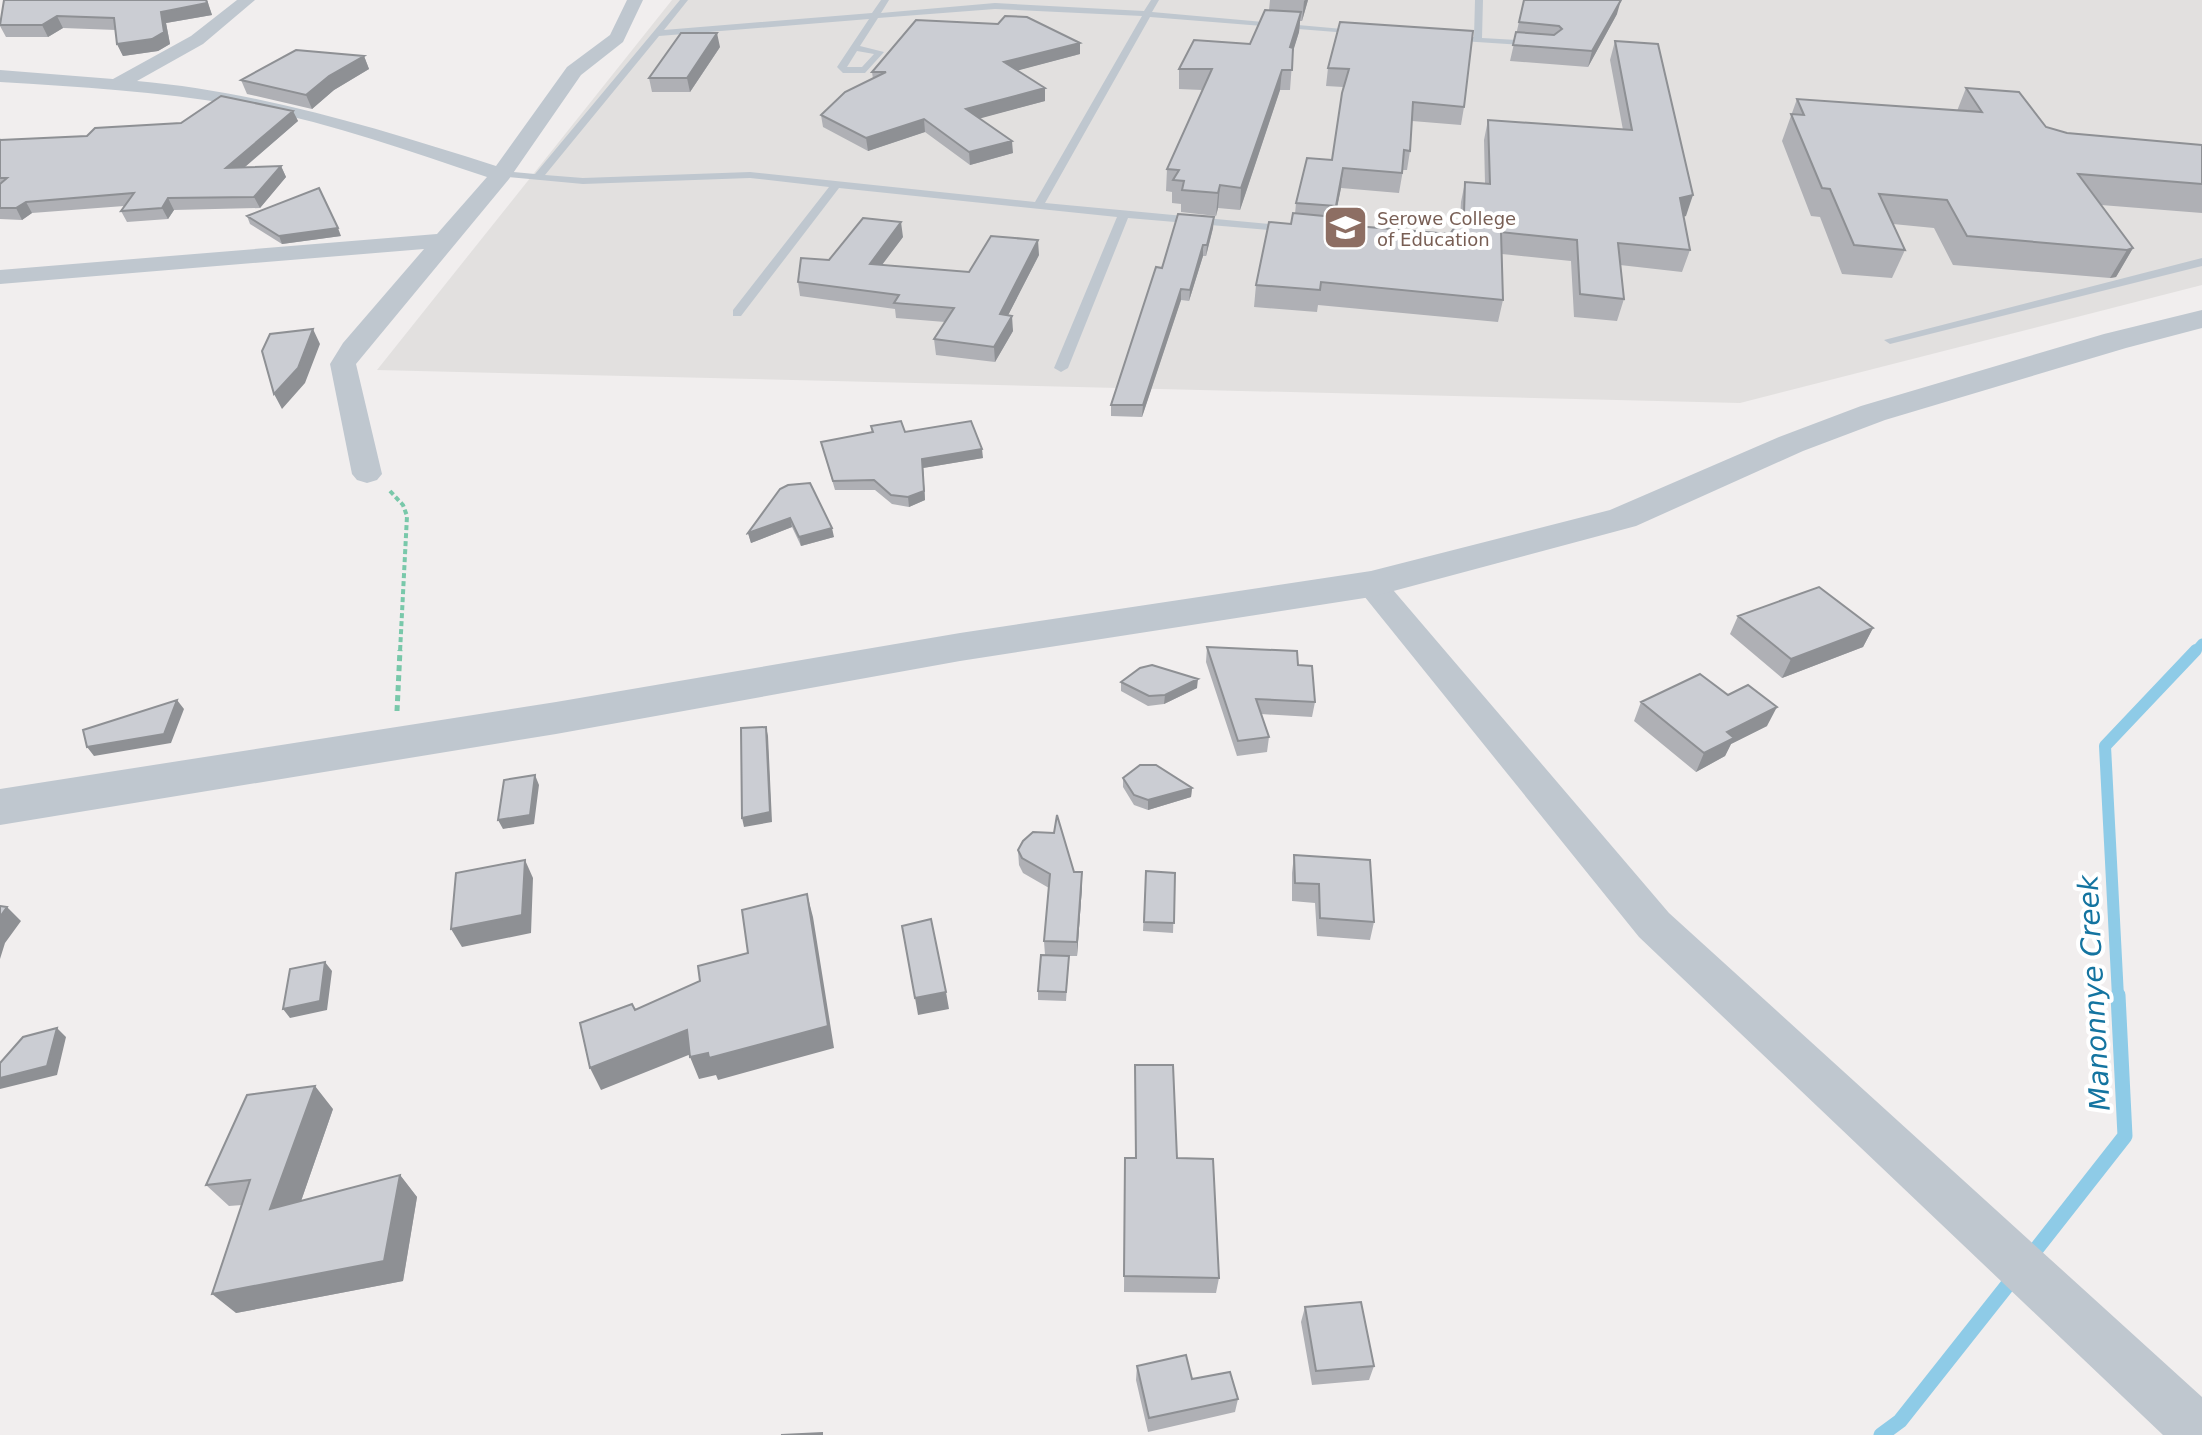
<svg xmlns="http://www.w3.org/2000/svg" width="2202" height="1435" viewBox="0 0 2202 1435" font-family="'DejaVu Sans',sans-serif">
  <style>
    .education { fill: #e2e0df }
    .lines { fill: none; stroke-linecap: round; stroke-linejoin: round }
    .stream-far2 { stroke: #8ecbe7; stroke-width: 9 }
    .stream-far1 { stroke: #8ecbe7; stroke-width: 12 }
    .stream { stroke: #8ecbe7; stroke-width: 15 }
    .path-far1 { stroke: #79c8aa; stroke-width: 4; stroke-dasharray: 5 3; stroke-linecap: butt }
    .path { stroke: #79c8aa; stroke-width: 5; stroke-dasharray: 6 4; stroke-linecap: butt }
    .service { fill: #bfc7cf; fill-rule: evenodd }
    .minor { fill: #bfc7cf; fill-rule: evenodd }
    .tertiary { fill: #bfc7cf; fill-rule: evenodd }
    .wall { fill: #afb0b5 }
    .shaded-wall { fill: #8e9094 }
    .building { fill: #cbcdd3; stroke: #8e9094; stroke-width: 2 }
    .labels { text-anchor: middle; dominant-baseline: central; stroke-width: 8; stroke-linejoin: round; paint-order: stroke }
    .far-education-label { font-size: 18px; fill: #785e54; stroke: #fff; text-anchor: start }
    .near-water-label { font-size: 28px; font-style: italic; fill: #1474a0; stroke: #fff }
  </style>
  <rect width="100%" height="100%" fill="#f1eeee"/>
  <path class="education" d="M672,0H2202V285L1740,403L377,370Z"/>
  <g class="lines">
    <path class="stream-far2" d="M2194,652L2202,643"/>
    <path class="stream-far1" d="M2118,997L2105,746L2196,650"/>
    <path class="stream" d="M2030,1257L2125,1136L2118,995
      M1881,1435L1900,1421L2014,1277"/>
    <path class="path-far1" d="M390,491L403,505L407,516L400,652"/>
    <path class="path" d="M397,711L400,650"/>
    <path class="service" d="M680,0H688L664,30L872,13L881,0H889L881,13L995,3L1144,11L1151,0H1159L1152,12L1365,31L1361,34L1150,17L1045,203L1291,226L1297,229L1291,232L1128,218L1068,368L1061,372L1054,368L1117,217L839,188L741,316H733V310L829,187L750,178L583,184L497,176V172L501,171L535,174ZM995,9L1142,16L1035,202L750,172L583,178L545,175L659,36L869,19L837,67L843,73H865L884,52L860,46L878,18ZM857,51L874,54L862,67H847Z
      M1475,0H1483L1482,38L1536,41L1539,46L1447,40L1450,35L1474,37Z
      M2202,258V266L1890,344L1884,340Z"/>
    <path class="minor" d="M237,0H255L203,44L137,81C261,92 377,128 496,166L567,67L610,35L627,0H643L623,42L581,75L509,179L356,364L382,474L377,480L367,483L357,480L352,474L330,364L343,343L424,249L0,284V270L437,234L487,177C405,150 322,120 236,105C158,91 79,87 0,82V70L113,79L191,36Z
      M1371,574L1382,577L1669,913L2202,1397V1435H2163L1639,937L1360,591L1355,584L1360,577Z"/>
    <path class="tertiary" d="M2202,310V328L2126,348L1885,420L1803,451L1636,526L1371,597L960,661L556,734L0,825V789L556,702L960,633L1371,571L1610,510L1779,437L1861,406L2104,334Z"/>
  </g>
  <path class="wall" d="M4,0H207L212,15L166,23L170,44L158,51L123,56L117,44L116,30L63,28L48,37H6L0,26Z
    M1270,0H1308L1302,21H1300L1299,32L1293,50L1290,90H1280L1240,210L1218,208L1216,216L1181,212V204L1172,203V192L1166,191L1167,169L1202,90L1179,89V69L1250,44L1269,10Z
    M1524,0L1617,14L1588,67L1510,61Z
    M1340,22L1464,107L1461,125L1412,121L1410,151L1407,170H1403L1399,193L1341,188L1334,224L1450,234L1460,219L1461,202L1465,182L1485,183L1484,140L1488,120L1623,130L1610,60L1615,41L1686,216L1683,217L1690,250L1682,272L1620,265L1624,299L1617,321L1574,317L1571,261L1502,254L1503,300L1498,322L1318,305L1317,312L1254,307L1256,285L1291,224L1295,214L1296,203L1332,160L1343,87L1326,86L1328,68Z
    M720,47L690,92H652L649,78Z
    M1080,54L1018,70L1045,101L979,118L1013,153L970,165L925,132L868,151L823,127L821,115L873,79L872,72Z
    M364,56L369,69L334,90L312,109L247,94L241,80Z
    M1966,88L2046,127L2067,133L2202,145V213L2101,205L2133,248L2116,277L2110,278L1953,265L1934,228L1893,224L1905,250L1892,278L1842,274L1820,217L1811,216L1782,141L1797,99L1957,111Z
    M293,111L298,121L245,167L281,166L286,177L260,208L174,210L168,219L127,222L121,211L124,206L32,213L22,220L0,219V138L1,140L87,136L181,123Z
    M247,216L341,236L282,244L250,224Z
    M1214,217L1213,228L1206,256H1203L1189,301L1181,300L1142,417L1111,416V405L1162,268Z
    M903,237L882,265L969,272L1039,255L1008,315L1013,331L995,362L936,355L934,339L945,322L896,318L895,309L800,296L798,282L829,260Z
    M871,426L905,432L983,458L923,468L925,500L909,507L892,504L875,490H835L821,442L872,433Z
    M780,489L834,537L801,546L792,527L751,543L748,533Z
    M1738,616L1873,628L1863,647L1782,678L1730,634Z
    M1207,647L1298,665L1315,702L1312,717L1261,714L1269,737L1267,752L1237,756L1206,662Z
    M1121,682L1197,688L1164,704L1148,706L1121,691Z
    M1641,702L1767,726L1731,744L1725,756L1696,772L1634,721Z
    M1123,778L1192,788L1191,797L1148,810L1134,805L1123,787Z
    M1018,850L1074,872H1082V887L1077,956H1069L1066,1001L1038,1000V991L1045,955L1044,941L1049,888L1023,873L1019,865Z
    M1294,855L1374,922L1370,940L1317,936L1315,903L1292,901V873Z
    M1146,871L1175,873L1173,933L1143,931Z
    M1135,1065L1177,1158L1219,1278L1216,1293L1124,1292L1125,1158H1135Z
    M333,1109L301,1201L400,1175L417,1197L403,1281L236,1313L242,1205L229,1206L206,1185Z
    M1305,1307L1374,1366L1369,1380L1312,1385L1301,1322Z
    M1137,1366L1192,1379L1238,1399L1235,1412L1148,1432L1136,1380Z"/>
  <path class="shaded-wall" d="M207,0L212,15L166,23L170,44L158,51L123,56L117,44L161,12Z
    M1305,0H1308L1302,21L1304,1Z
    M1621,0L1617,14L1588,67L1592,51Z
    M1301,12L1299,32L1288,68L1290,47Z
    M57,16L63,28L48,37L42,25Z
    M717,33L720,47L690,92L687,78Z
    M1080,43V54L1005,74L1004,62Z
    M364,56L369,69L334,90L312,109L306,95L329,76Z
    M1282,70L1280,90L1240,210L1241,188Z
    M1045,88V101L967,122L966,109Z
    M293,111L298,121L231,179L226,168Z
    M924,119L925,132L868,151L866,138Z
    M1012,141L1013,153L970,165L969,152Z
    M281,166L286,177L260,208L254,197Z
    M1343,168L1341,188L1333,226L1336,206Z
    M1220,185L1218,208L1216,216L1218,193Z
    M1693,195L1686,216L1673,219L1680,198Z
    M168,198L174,210L168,219L162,208Z
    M26,202L32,213L22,220L16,208Z
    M1214,217L1213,228L1206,256L1207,245Z
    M901,222L903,237L872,278L870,264Z
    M338,228L341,236L282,244L279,236Z
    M1038,240L1039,255L1001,329L1000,314Z
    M1203,245V256L1189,301L1190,290Z
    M2133,248L2116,277L2110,278L2127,250Z
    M1181,289V300L1142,417L1143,405Z
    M1012,316L1013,331L995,362L994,347Z
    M313,329L320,344L305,383L282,409L274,394Z
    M982,449L983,458L923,468L925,500L909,507L908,497L922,459Z
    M790,518L792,527L751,543L748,533Z
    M832,528L834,537L801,546L799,537Z
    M1873,628L1863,647L1782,678L1791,659Z
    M1198,679L1197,688L1164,704L1165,695Z
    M177,700L184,709L171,743L94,756L87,747Z
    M1777,707L1767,726L1731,744L1725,756L1696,772L1704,753L1727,732Z
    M766,727L768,736L772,822L744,827L742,818Z
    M535,775L539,785L534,824L503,829L498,820Z
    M1192,788L1191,797L1148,810V800Z
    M525,860L533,878L531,933L462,947L451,929Z
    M1082,872V887L1077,956V942Z
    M807,894L813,917L834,1048L718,1080L716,1075L699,1079L690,1057Z
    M7,907L21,921L5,943L0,959V917Z
    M325,962L332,971L327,1010L290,1018L283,1009Z
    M946,992L949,1009L918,1015L915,998Z
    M57,1028L66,1037L57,1075L0,1089V1078Z
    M687,1030L696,1052L601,1090L590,1068Z
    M315,1086L333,1109L291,1230L270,1209Z
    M400,1175L417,1197L403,1281L236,1313L212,1294Z"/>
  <path class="building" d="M4,0H206L207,3L161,12L164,32L152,39L117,44L114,18L57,16L42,25H0Z
    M1524,0H1621L1592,51L1513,45L1516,32L1554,35L1562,29L1559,26L1519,22Z
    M1265,10L1301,12L1290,47L1293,48L1292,70H1282L1241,188L1220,185L1218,193L1182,190L1184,181L1173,180L1179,170L1167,169L1212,69H1179L1194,40L1250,44Z
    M1005,16L1027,17L1080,43L1004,62L1045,88L966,109L1012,141L969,152L924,119L866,138L821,115L845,92L886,72H872L916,20L998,24Z
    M1340,22L1473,31L1464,107L1413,102L1410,151L1404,150L1402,173L1343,168L1336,206L1296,203L1307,158L1332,160L1342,93L1349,69L1328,68Z
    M681,33H717L687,78H649Z
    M1615,41L1658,44L1693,195L1680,198L1690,250L1618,243L1624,299L1580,294L1577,240L1501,232L1503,300L1321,282L1320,290L1256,285L1269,222L1291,224L1293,213L1334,217L1333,224L1450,234L1464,214L1465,182L1490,184L1488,120L1632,130Z
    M296,50L364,56L329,76L306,95L241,80Z
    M1966,88L2019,92L2046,127L2067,133L2202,145V184L2078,174L2133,248L2127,250L1967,236L1947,200L1879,194L1905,250L1854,245L1830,189L1822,188L1791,114L1804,115L1797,99L1982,112Z
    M221,96L293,111L226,168L281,166L254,197L168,198L162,208L121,211L134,193L26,202L16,208H0V184L7,178H0V140L87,136L95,128L181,123Z
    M319,188L338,228L279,236L247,216Z
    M1178,214L1214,217L1207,245H1203L1190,290L1181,289L1143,405H1111L1156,267L1162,268Z
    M863,218L901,222L870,264L969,272L991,236L1038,240L1000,314L1012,316L994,347L934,339L954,308L894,303L899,295L798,282L801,258L829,260Z
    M313,329L298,368L274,394L262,351L270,334Z
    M901,421L905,432L971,421L982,449L922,459L924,491L908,497L891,495L874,480L833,481L821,442L873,432L871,426Z
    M810,483L832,528L799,537L790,518L748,533L780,489L788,485Z
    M1819,587L1873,628L1791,659L1738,616Z
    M1207,647L1297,651L1298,665L1312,666L1315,702L1256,699L1269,737L1238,741Z
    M1152,665L1198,679L1165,695L1149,696L1121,682L1140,668Z
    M1700,674L1728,695L1748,685L1777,707L1727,732L1734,738L1704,753L1641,702Z
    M177,700L164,734L87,747L83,730Z
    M766,727L770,812L742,818L741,728Z
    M1140,765H1156L1192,788L1148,800L1134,795L1123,778Z
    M535,775L530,815L498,820L504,780Z
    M1057,815L1074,872H1082L1077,942L1044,941L1050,874L1022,858L1018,850L1023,841L1033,832L1054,833Z
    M1294,855L1370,860L1374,922L1320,918L1319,884L1295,883Z
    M525,860L522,915L451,929L456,873Z
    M1146,871L1175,873L1174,923L1144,922Z
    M807,894L828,1026L709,1058L708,1053L690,1057L687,1030L590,1068L580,1023L632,1004L635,1010L700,981L698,966L748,953L742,910Z
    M0,906L7,907L0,917Z
    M931,919L946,992L915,998L902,926Z
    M1041,955L1069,956L1066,992L1038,991Z
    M325,962L320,1001L283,1009L290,969Z
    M57,1028L47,1066L0,1078V1063L23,1037Z
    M1135,1065H1173L1177,1158L1213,1159L1219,1278L1124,1276L1125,1158H1136Z
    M315,1086L270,1209L400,1175L384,1261L212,1294L250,1180L206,1185L247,1095Z
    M1361,1302L1374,1366L1316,1371L1305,1307Z
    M1186,1355L1192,1379L1230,1372L1238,1399L1149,1418L1137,1366Z
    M822,1433V1435H781Z"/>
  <defs>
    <symbol id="university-square" viewBox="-11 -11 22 22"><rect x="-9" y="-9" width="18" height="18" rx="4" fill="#8d6e63" stroke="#fff"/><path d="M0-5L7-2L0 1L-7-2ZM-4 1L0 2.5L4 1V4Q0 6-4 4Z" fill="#fff"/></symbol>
  </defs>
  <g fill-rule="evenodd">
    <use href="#university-square" x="1320" y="202" width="51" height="51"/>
  </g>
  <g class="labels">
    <g class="far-education-label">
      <text x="1377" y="218">Serowe College<tspan x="1377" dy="21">of Education</tspan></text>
    </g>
    <g class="near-water-label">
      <text transform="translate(2094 993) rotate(-93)">Manonnye Creek</text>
    </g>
  </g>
</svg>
